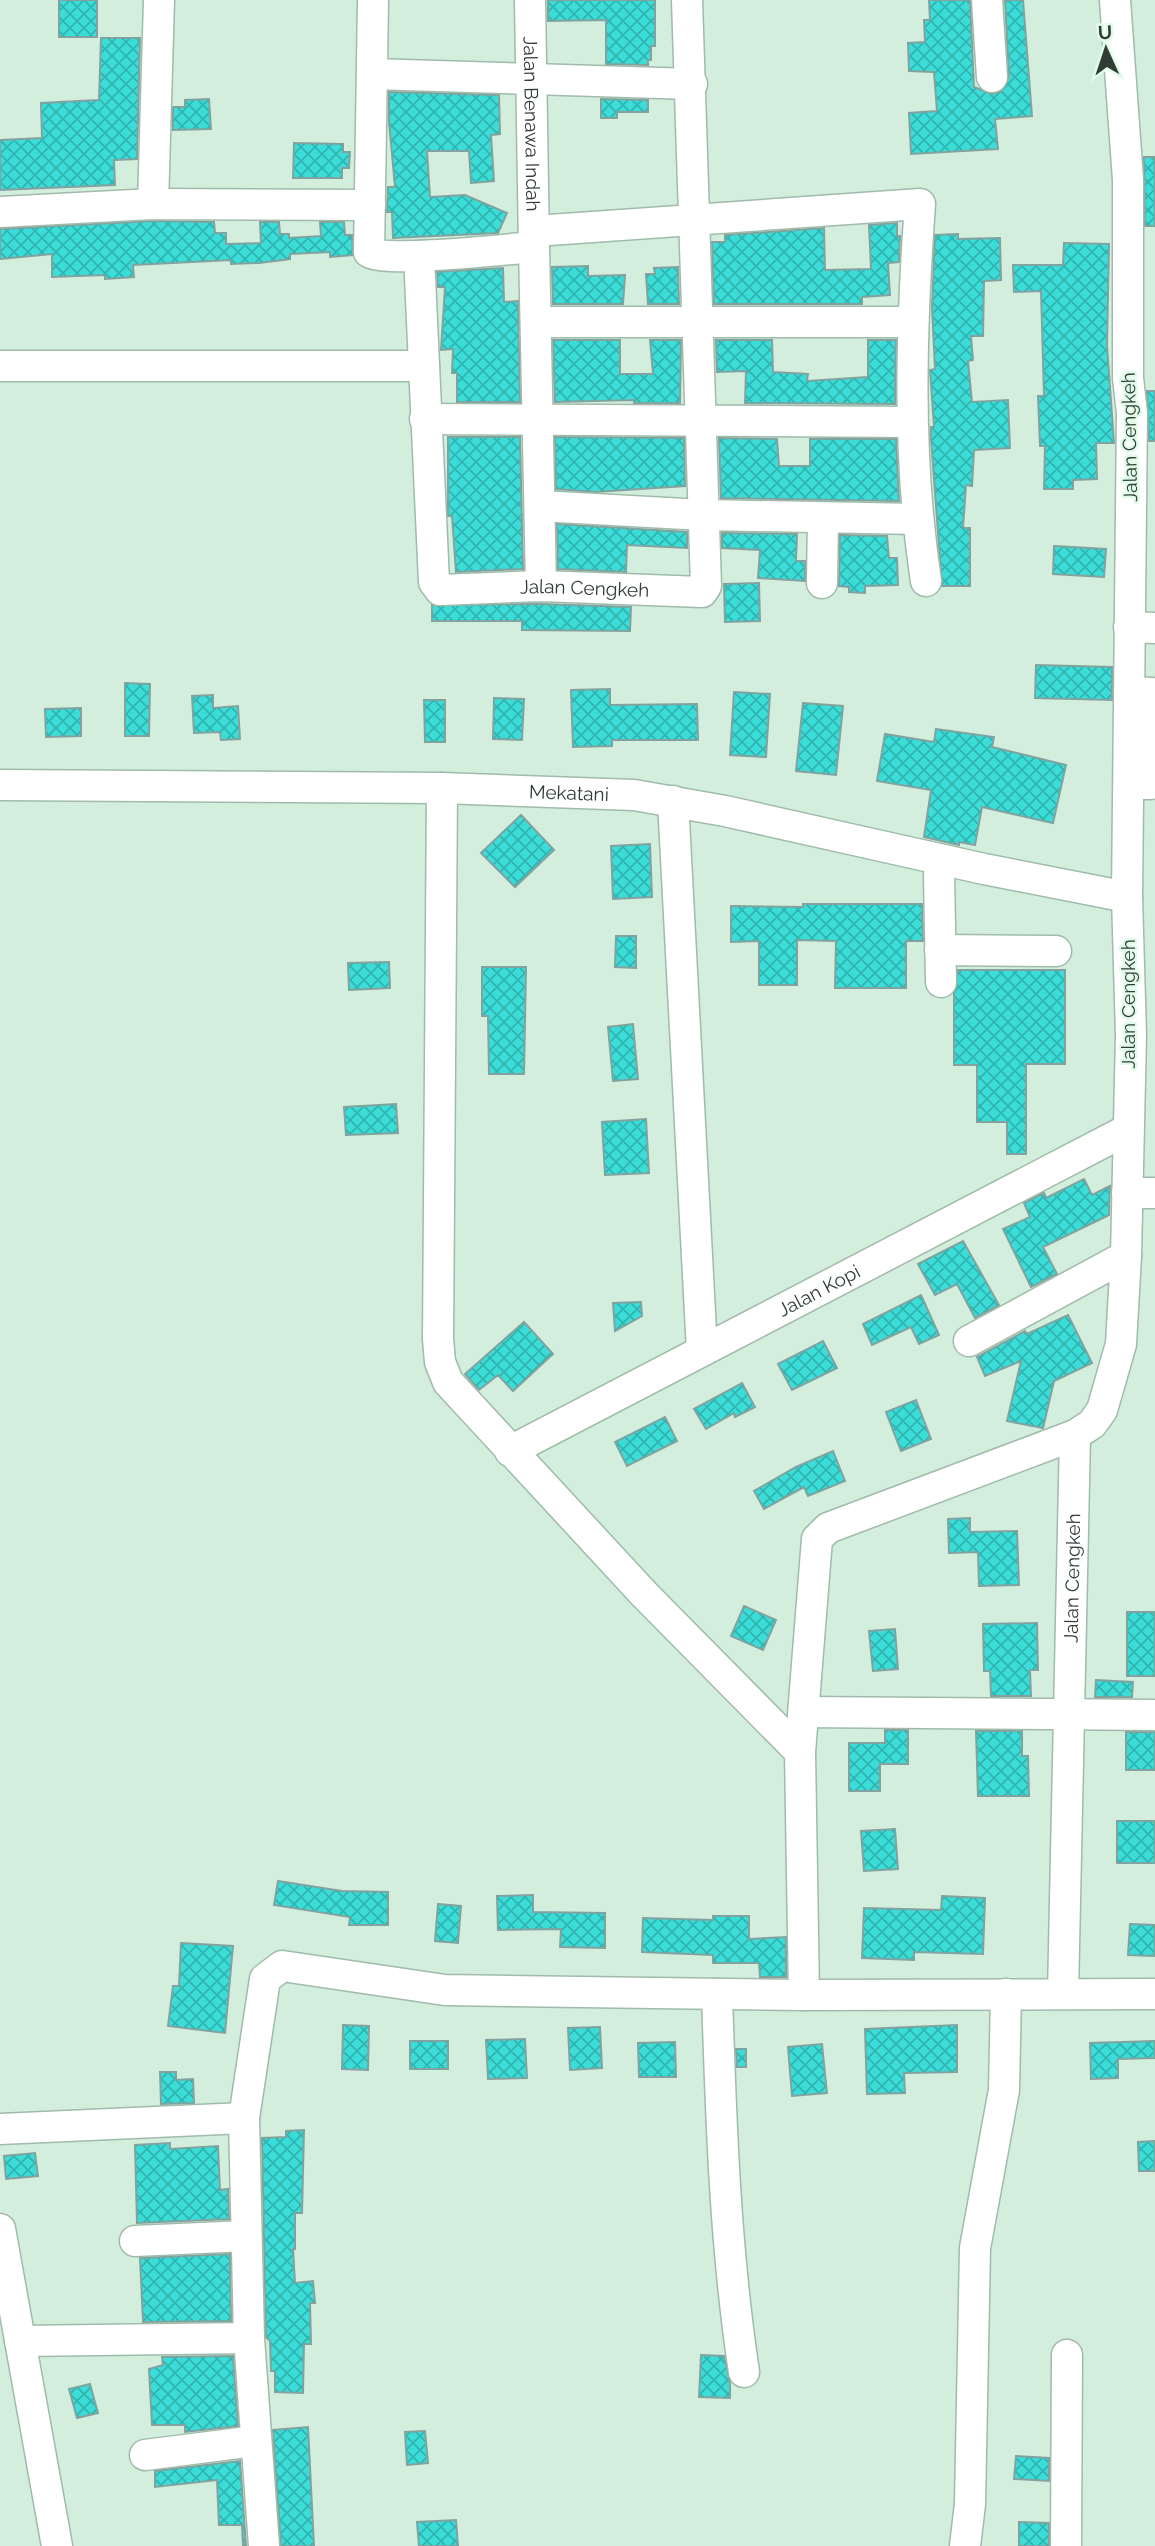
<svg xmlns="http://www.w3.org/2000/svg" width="1155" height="2546" viewBox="0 0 1155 2546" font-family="Raleway,sans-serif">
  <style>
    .building { fill: url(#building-cross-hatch); stroke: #80a3a0; stroke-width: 2 }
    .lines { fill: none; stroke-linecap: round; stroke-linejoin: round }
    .minor-casing { stroke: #a0bbaa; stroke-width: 33 }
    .minor { stroke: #fff; stroke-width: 30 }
    .labels { text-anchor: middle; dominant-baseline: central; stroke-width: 5; stroke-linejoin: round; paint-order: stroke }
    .street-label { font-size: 19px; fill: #313c35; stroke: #e0fce9 }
  </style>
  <defs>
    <pattern id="building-cross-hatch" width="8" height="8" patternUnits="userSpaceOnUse" patternTransform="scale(1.75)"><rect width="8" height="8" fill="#3addd8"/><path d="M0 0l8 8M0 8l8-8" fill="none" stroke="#31b4b0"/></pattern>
  </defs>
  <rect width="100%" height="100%" fill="#d3eedc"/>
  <path class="building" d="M59,0H97V37H59Z
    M548,0H655V46H651V60H648V65L606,64V20L548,21Z
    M929,0H970L974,87L992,94L1002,91L1009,77L1005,0H1023L1032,116L995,119L998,149L911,154L909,113L937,111L934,72L909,71L908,43L925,42L924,20H930Z
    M101,38H140L137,159L114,160L115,185L0,190V140L42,138L41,103L99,100Z
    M389,92L499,95L500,134L491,135L494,181L471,183L469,151H427L430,197L465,195L507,213L498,233L393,238L392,212H387L388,187H395L389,122Z
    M209,99L211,129L173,130V107H185V100Z
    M601,99L648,100V112H617V118H601Z
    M294,143L343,144V152H350L349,168H342V178H293Z
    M1144,157H1155V226H1145Z
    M153,221L214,222L215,233H226V244L261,243L260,222H279L280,234H289V238L321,236L320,222H344L345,235H352L353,255L330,257V252L290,254V259L259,263L231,264V260L133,265L134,277L105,279V275L52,277V254L0,259V229Z
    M897,223V236H900L899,262L888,263L890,295L862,297V304H714L712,242H725V235L824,228L825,270L871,269L869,225Z
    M958,234V239L1000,238L1001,280L984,281L983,336H971L973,360L968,361L972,402L1008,400L1010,448L974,450L972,486L966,485L963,528H970V586H942L931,439V427H934L930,370L935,369L932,307L935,235Z
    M1064,243L1109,244L1107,345L1114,443H1096L1097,479L1073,480V489H1044L1045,446H1040L1038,396H1044L1041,291L1014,292L1013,265H1063Z
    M588,266V276L625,275L623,304H553L552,267Z
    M678,267L679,304H648L646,274H655L654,268Z
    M503,268L504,302L518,301L520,402H457V373H452L453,349L441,350L445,287H438L437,272Z
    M553,340H620V374H653L650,340H681L680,403H634V400L555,402Z
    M716,340H772L773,372L808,374L807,381L868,377V340H896L895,404L745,403L746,371L717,372Z
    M1147,391H1155V441H1149Z
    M448,437H520L523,569L456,572L452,516H448Z
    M555,437L684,438L685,486L595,492L556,489Z
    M719,438L777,439L779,466H810V439H896L899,501L721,498Z
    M557,524L687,532V548L627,545L626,572L558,569Z
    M722,533L797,534L796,561H805V581L758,578L760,550L722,548Z
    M840,535L887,536L889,558H897L898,585L865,586V593L849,592V587L839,586Z
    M1054,546L1106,549L1104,577L1053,574Z
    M759,583L760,621L725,622L724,584Z
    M541,604L631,607L630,631L522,630V621H432V605Z
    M1036,665L1112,667V700L1035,698Z
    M125,683L150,684L149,736H125Z
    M610,689V705L697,704L698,740H612V746L573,747L571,690Z
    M734,692L770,694L766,757L730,755Z
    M213,695V708L238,706L240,739L221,740L220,732L194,733L192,696Z
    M494,698L524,699L522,740L493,739Z
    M424,700H445V742H425Z
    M803,703L843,706L836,775L796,771Z
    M81,708V736L46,737L45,709Z
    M936,729L994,737L992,747L1066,765L1053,823L982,807L975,845L959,842V845L924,837L931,790L877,781L885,734L934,742Z
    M521,815L554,850L515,887L481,853Z
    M650,844L652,897L613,899L611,846Z
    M803,904H922L923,941H906V988H835L836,941L797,940V985H759V941L731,942V906L803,907Z
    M616,936H636V968L615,967Z
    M389,962L390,988L349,990L348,963Z
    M482,967H526L524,1074H489L488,1016H482Z
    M958,970H1065V1064H1026V1154H1007V1122H977V1065H954V993Z
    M633,1024L638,1079L613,1081L608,1027Z
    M396,1104L398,1133L346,1135L344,1107Z
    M646,1119L649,1173L605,1175L602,1122Z
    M1084,1179L1092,1195L1110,1186L1109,1215L1043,1247L1057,1274L1031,1287L1003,1229L1030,1217L1024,1203L1044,1193L1046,1198Z
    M963,1241L999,1305L975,1318L957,1284L935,1295L918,1264Z
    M921,1295L939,1335L919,1344L911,1327L872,1345L863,1324Z
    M641,1302L642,1316L615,1331L613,1303Z
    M1068,1315L1092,1363L1054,1381L1043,1428L1007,1421L1021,1361L985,1376L977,1357L1025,1331L1027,1334Z
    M524,1322L553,1354L513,1391L498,1375L479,1390L465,1374Z
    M823,1341L837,1368L792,1390L778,1364Z
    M742,1383L755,1407L735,1417L734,1413L706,1429L694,1409Z
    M916,1400L931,1439L901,1451L886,1412Z
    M665,1417L677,1441L627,1466L615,1442Z
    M833,1451L845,1481L808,1496L804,1487L764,1509L754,1491L796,1467Z
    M970,1518V1532L1017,1531L1019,1585L979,1586L978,1552L949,1553L948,1519Z
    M744,1606L776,1620L763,1650L731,1636Z
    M1127,1612H1155V1676H1127Z
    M1037,1623L1038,1670H1030L1031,1696H991L990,1671H984L983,1624Z
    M895,1629L898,1669L873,1671L869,1631Z
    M1096,1680L1133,1682L1132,1697H1095Z
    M885,1730H908V1764H880V1791H849V1743H885Z
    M976,1731H1022V1756H1028L1029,1796H978Z
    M1126,1732H1155V1770H1126Z
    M1117,1821H1155V1863H1117Z
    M895,1829L898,1869L864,1871L861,1831Z
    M278,1881L342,1891L388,1892V1925H349L350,1917L274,1905Z
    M533,1895V1912L605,1913V1948L560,1947L561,1929L498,1930L497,1896Z
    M942,1896L985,1898L983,1954L914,1952V1960L862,1958L864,1908L941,1910Z
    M438,1904L461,1906L458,1943L435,1941Z
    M713,1916H749V1939L786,1937V1977H760L759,1963H713V1955L642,1952L643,1918L713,1920Z
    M1130,1924L1155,1925V1956L1128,1955Z
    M181,1943L233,1946L225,2033L168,2026L173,1986H179Z
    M343,2025L369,2026L368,2070L342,2069Z
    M957,2025V2072L904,2073L905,2093L867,2094L865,2029Z
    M600,2027L602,2068L570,2070L568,2028Z
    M525,2039L527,2078L488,2079L486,2040Z
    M410,2041H448V2069H410Z
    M1155,2041V2058L1118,2059V2078L1091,2079L1090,2043Z
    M675,2042L676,2077H639L638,2043Z
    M822,2044L827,2093L792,2096L788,2047Z
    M736,2049H746V2067H737Z
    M160,2072H176V2080L193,2079L194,2103L161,2104Z
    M304,2130L302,2213H295V2249H293L295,2283L313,2281L315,2303H310L311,2344H304L303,2393L275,2392V2371H271L270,2341L266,2337L262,2138L286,2137V2131Z
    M1155,2141V2171H1139L1138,2142Z
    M170,2143V2149L218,2146L220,2190L228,2189L229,2219L137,2223L135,2145Z
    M35,2153L38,2176L6,2179L4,2156Z
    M230,2254L231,2321L143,2322L140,2258Z
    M701,2355L724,2356L730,2383V2398L699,2397Z
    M233,2356L238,2426L185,2432V2425H152L149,2369L163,2365L162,2357Z
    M90,2384L98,2413L77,2418L69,2389Z
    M308,2427L314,2546H281L273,2430Z
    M425,2431L428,2463L407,2465L405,2432Z
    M1016,2456L1049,2458V2481L1014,2479Z
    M240,2461L246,2546H243L242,2525H219L217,2480L155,2487V2471Z
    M456,2520L458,2546H419L417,2522Z
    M1019,2522L1049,2523V2546H1019Z"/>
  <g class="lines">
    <defs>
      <g id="minor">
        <path d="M373,0L369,252C383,263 509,249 534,247L541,586"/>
        <path id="s1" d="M530,0L534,247"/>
        <path d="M987,0L992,77"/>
        <path d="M372,74L692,84"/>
        <path d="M153,204L159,0"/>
        <path d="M0,212L153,204L370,205"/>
        <path d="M535,231L920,204C911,330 907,456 926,581"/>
        <path id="s2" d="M419,256L434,582L440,590L541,586L702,592L706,586L687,0"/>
        <path d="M536,322H911"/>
        <path d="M0,366H424"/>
        <path d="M425,419L912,422"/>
        <path d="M540,506L703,515L917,519"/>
        <path d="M822,583L823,518"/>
        <path d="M1129,627L1155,628"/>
        <path d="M1129,692L1152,693L1151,784H1129"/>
        <path id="s3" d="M0,785L442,788L634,795L725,811L984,869L1127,897"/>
        <path d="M442,788L438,1339L440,1362L448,1382L644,1594L800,1752"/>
        <path d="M673,801L702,1351"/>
        <path d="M940,950L1056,951"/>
        <path d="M941,982L939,875L943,860"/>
        <path d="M1127,1193H1155"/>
        <path d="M969,1341L1126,1256"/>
        <path id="s4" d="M510,1451L1127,1130"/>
        <path d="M804,1712L1155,1715"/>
        <path d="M717,1994C721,2121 725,2247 744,2372"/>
        <path id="s5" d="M1063,1994L1075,1435"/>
        <path d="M804,1995L800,1752L817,1539L828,1528L1075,1435L1092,1424L1102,1410L1121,1344L1126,1256L1131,1035L1127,897L1132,413L1128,378V180L1115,0"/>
        <path d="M0,2129L244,2118"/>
        <path d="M0,2229L57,2546"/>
        <path d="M135,2241L246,2236"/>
        <path d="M20,2341L249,2338"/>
        <path d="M145,2455L256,2441"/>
        <path d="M264,2546L249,2338L244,2118L265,1979L282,1966L445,1990L804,1995L1155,1994"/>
        <path d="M965,2546L970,2504L975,2248L1004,2090L1006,1994"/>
        <path d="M1066,2546L1067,2355"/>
      </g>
    </defs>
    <use href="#minor" class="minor-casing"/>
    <use href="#minor" class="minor"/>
  </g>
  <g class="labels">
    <g class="street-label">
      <text stroke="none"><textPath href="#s1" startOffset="124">Jalan Benawa Indah</textPath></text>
      <text transform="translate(1129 437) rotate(-91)">Jalan Cengkeh</text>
      <text stroke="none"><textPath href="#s2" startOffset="481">Jalan Cengkeh</textPath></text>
      <text stroke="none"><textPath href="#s3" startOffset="569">Mekatani</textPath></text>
      <text transform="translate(1128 1004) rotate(-90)">Jalan Cengkeh</text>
      <text stroke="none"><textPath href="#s4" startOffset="348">Jalan Kopi</textPath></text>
      <text stroke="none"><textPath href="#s5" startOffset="416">Jalan Cengkeh</textPath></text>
    </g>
  </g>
  <g transform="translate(1106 49) rotate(357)" stroke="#e0fce9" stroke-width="5" paint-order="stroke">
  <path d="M0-5L12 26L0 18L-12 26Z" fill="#313c35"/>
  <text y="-10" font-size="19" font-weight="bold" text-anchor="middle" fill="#313c35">U</text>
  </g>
</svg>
